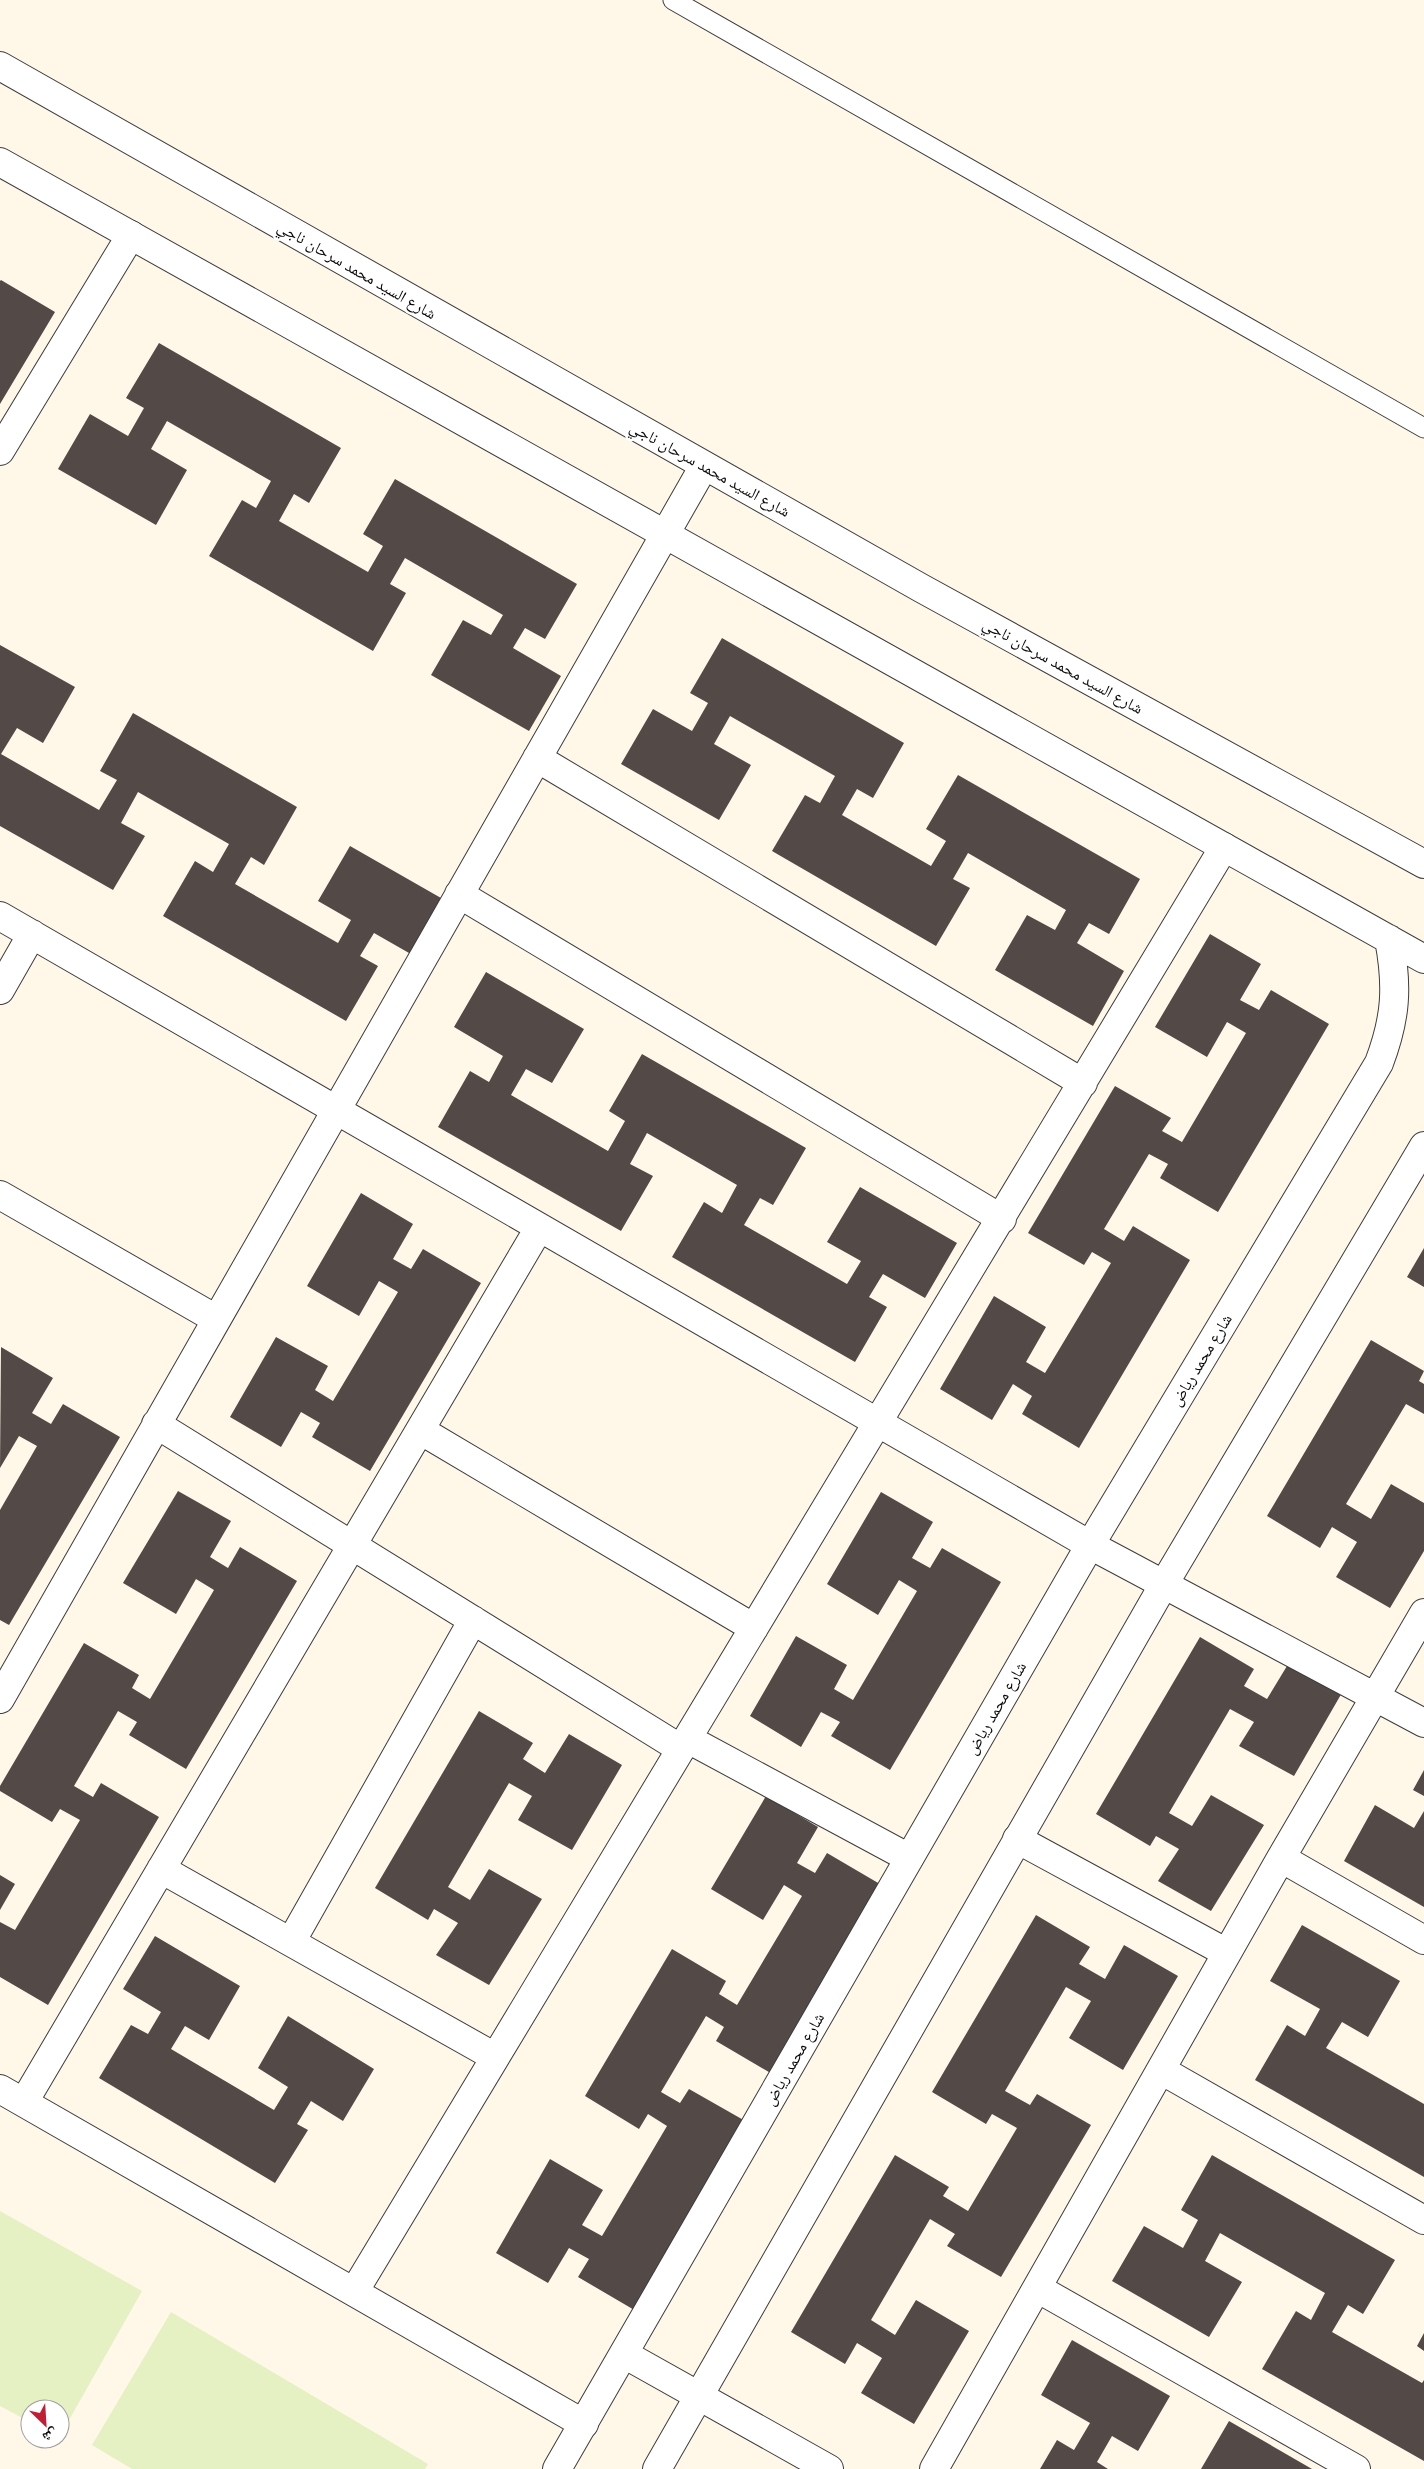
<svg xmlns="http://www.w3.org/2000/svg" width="1424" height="2469" viewBox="0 0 1424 2469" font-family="'Roboto Serif','Noto Naskh Arabic',serif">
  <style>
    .pitch { fill: #e5f1c3 }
    .building { fill: #534a47 }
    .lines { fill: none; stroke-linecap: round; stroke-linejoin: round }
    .service-casing { stroke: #3d3d3d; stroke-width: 21 }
    .minor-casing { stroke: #3d3d3d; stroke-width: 30 }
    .tertiary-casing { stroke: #3d3d3d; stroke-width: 30 }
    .service { stroke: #fff; stroke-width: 19 }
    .minor { stroke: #fff; stroke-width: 28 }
    .tertiary { stroke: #fff; stroke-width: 28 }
    .labels { text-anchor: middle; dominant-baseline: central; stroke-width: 5; stroke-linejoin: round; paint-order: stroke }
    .street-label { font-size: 16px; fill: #0a0a0a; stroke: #fff }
  </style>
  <rect width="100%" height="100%" fill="#fff8e8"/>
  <path class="pitch" d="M0,2211L142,2291L60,2436V2409H30V2422L0,2406Z
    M171,2312L428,2464L425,2469H132L92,2445Z"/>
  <path class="building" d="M1,280L55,312L0,404V281Z
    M159,343L341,448L309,503L294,494L279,521L368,572L383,546L363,534L395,479L577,584L545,639L525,628L513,648L561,676L529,731L431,675L463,620L491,635L503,615L405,558L390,584L406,593L373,651L209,556L242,500L256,508L271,481L167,421L151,449L187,470L156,525L58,469L90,414L128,436L144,408L126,398Z
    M722,638L904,743L873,798L857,789L842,815L931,866L946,841L926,829L958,775L1140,879L1109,934L1089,923L1077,943L1124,971L1093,1026L995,970L1027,915L1055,930L1066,910L968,853L953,879L970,888L936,946L772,851L805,795L820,803L835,776L730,716L714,744L751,765L719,820L621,764L653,709L692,731L708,703L690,693Z
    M0,645L75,687L43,743L17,728L1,754L99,810L117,780L100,771L133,713L297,807L264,865L251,857L235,884L338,943L351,920L318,901L350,846L448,902L416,957L374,933L360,956L378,966L346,1021L163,916L195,861L213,872L229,844L138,792L121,823L145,836L113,890L0,826Z
    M1210,934L1261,964L1240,1000L1259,1010L1271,990L1329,1024L1218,1212L1160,1178L1168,1164L1149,1154L1104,1229L1124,1241L1133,1226L1190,1260L1079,1448L1022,1414L1032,1396L1013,1384L992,1420L940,1389L994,1296L1046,1327L1026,1362L1045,1373L1111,1263L1092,1252L1084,1265L1028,1233L1115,1086L1171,1118L1162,1131L1182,1142L1246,1033L1227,1022L1207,1057L1155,1027Z
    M486,972L584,1029L552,1083L526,1069L511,1095L608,1151L625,1121L609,1111L642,1054L806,1148L773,1205L760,1198L744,1225L847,1284L861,1261L827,1242L860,1187L957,1243L925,1298L883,1274L869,1297L887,1307L855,1362L672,1257L704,1202L722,1213L737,1185L647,1133L630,1164L653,1176L621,1231L438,1127L470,1071L489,1082L503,1056L454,1027Z
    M361,1193L413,1224L393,1259L411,1269L423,1249L481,1283L370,1471L312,1437L320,1423L301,1412L281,1447L230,1417L276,1337L328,1366L315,1390L333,1401L398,1292L379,1281L359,1316L307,1286Z
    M1424,1248V1287L1407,1277Z
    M1371,1340L1424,1371L1419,1381L1424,1384V1414L1406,1404L1346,1504L1371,1519L1391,1484L1424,1503V1551L1390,1608L1336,1577L1357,1542L1332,1527L1320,1548L1267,1516Z
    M1,1347L53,1378L32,1413L51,1424L63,1404L120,1437L9,1625L0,1620V1510L37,1446L19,1436L0,1468Z
    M178,1491L231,1521L210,1557L228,1568L240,1547L297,1581L186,1769L129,1735L137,1722L118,1711L74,1786L93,1797L101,1783L159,1817L48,2005L0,1977V1922L15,1930L80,1820L60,1809L52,1822L0,1791V1786L84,1643L139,1675L132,1688L150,1699L214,1590L196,1579L176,1614L123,1583Z
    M881,1492L933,1522L912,1558L930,1568L942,1548L1001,1582L890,1770L831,1736L840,1722L821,1712L801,1747L750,1716L796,1636L847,1665L834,1689L853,1700L917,1591L899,1580L878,1615L827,1584Z
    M1200,1637L1254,1669L1244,1686L1267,1699L1290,1661L1343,1691L1294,1776L1239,1746L1254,1722L1230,1709L1169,1813L1192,1826L1211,1795L1264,1825L1211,1911L1158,1881L1179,1849L1156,1836L1150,1846L1096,1814Z
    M479,1711L533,1743L523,1759L545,1773L569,1734L622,1765L572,1850L518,1820L532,1796L509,1783L448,1887L470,1900L489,1869L542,1899L489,1985L436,1955L458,1923L434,1909L428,1920L375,1888Z
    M1424,1770V1796L1413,1790Z
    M766,1796L818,1827L797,1863L815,1873L827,1853L885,1887L774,2075L716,2041L724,2027L706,2016L661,2092L680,2103L689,2089L747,2122L636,2311L578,2277L589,2259L569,2248L548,2283L496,2253L550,2159L603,2190L582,2225L602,2236L667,2126L648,2114L639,2129L585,2096L672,1949L726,1981L719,1994L737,2005L802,1896L784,1885L763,1920L711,1889Z
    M1375,1805L1414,1828L1424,1811V1907L1344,1861Z
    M0,1875L15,1884L0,1910Z
    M1036,1915L1090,1947L1079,1964L1105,1979L1124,1945L1178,1976L1123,2070L1069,2038L1091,2001L1066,1987L1005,2091L1030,2105L1037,2094L1091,2125L1001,2277L947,2246L955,2234L930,2219L871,2320L895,2335L916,2300L969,2331L914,2424L861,2393L882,2358L857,2343L845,2364L791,2332L895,2155L949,2187L943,2196L968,2211L1017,2128L992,2114L986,2124L932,2092Z
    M1302,1925L1400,1981L1368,2037L1342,2022L1326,2048L1424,2104V2177L1255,2080L1287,2025L1305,2036L1320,2009L1270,1981Z
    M155,1936L240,1986L209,2040L185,2026L171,2049L274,2110L288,2087L258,2068L288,2016L374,2069L343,2121L311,2101L297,2124L308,2130L275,2183L99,2078L131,2025L148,2034L161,2012L123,1989Z
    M1212,2155L1395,2260L1363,2314L1348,2305L1332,2332L1422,2383L1424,2380V2461L1262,2369L1296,2311L1311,2320L1325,2293L1220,2233L1205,2261L1242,2282L1209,2337L1112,2281L1144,2226L1183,2248L1198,2220L1181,2210Z
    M1424,2333V2351L1417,2346Z
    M1072,2340L1170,2396L1138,2451L1112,2436L1097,2462L1108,2469H1040L1057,2440L1074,2450L1090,2423L1041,2395Z
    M1229,2421L1312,2469H1201Z"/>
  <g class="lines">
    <defs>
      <path id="service" d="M673,0L1424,428"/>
      <path id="minor" d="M0,451L131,235
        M537,758L1083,1083
        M459,894L1002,1219
        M0,916L1090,1545L1424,1723
        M0,990L32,934
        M0,1195L216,1319
        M156,1424L681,1749
        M420,1430L754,1628
        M0,1699L704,466
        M688,1739L909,1858
        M1017,1839L1227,1953
        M1281,1858L1424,1940
        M161,1869L495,2057
        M291,1942L473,1620
        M1161,2070L1424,2220
        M0,2089L584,2424
        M24,2102L539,1228
        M1037,2288L1356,2469
        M354,2292L1224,847
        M624,2354L829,2469
        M934,2469L1281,1858L1424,1613"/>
      <path id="tertiary" d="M0,66L921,588L1424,864
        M0,162L1424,959
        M557,2469L1090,1545L1379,1063C1396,1018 1398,987 1389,939
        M657,2469L1164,1584L1424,1146"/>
    </defs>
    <use href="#service" class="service-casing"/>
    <use href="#minor" class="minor-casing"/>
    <use href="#tertiary" class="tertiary-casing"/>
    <use href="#service" class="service"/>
    <use href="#minor" class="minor"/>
    <use href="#tertiary" class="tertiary"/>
  </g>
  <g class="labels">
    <g class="street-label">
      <text transform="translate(357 270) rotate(30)">شارع السيد محمد سرحان ناجي</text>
      <text transform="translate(710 469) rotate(29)">شارع السيد محمد سرحان ناجي</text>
      <text transform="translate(1063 666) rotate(29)">شارع السيد محمد سرحان ناجي</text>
      <text transform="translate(1201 1360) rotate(-59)">شارع محمد رياض</text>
      <text transform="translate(996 1708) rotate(-60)">شارع محمد رياض</text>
      <text transform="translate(794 2059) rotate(-60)">شارع محمد رياض</text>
    </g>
  </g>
  <g transform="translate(45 2424) rotate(155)"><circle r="24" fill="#ffffff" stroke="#9d9d9d"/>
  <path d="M0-4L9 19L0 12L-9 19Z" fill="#bf1e34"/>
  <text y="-8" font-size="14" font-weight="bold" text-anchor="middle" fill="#0a0a0a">ش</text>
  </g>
</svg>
